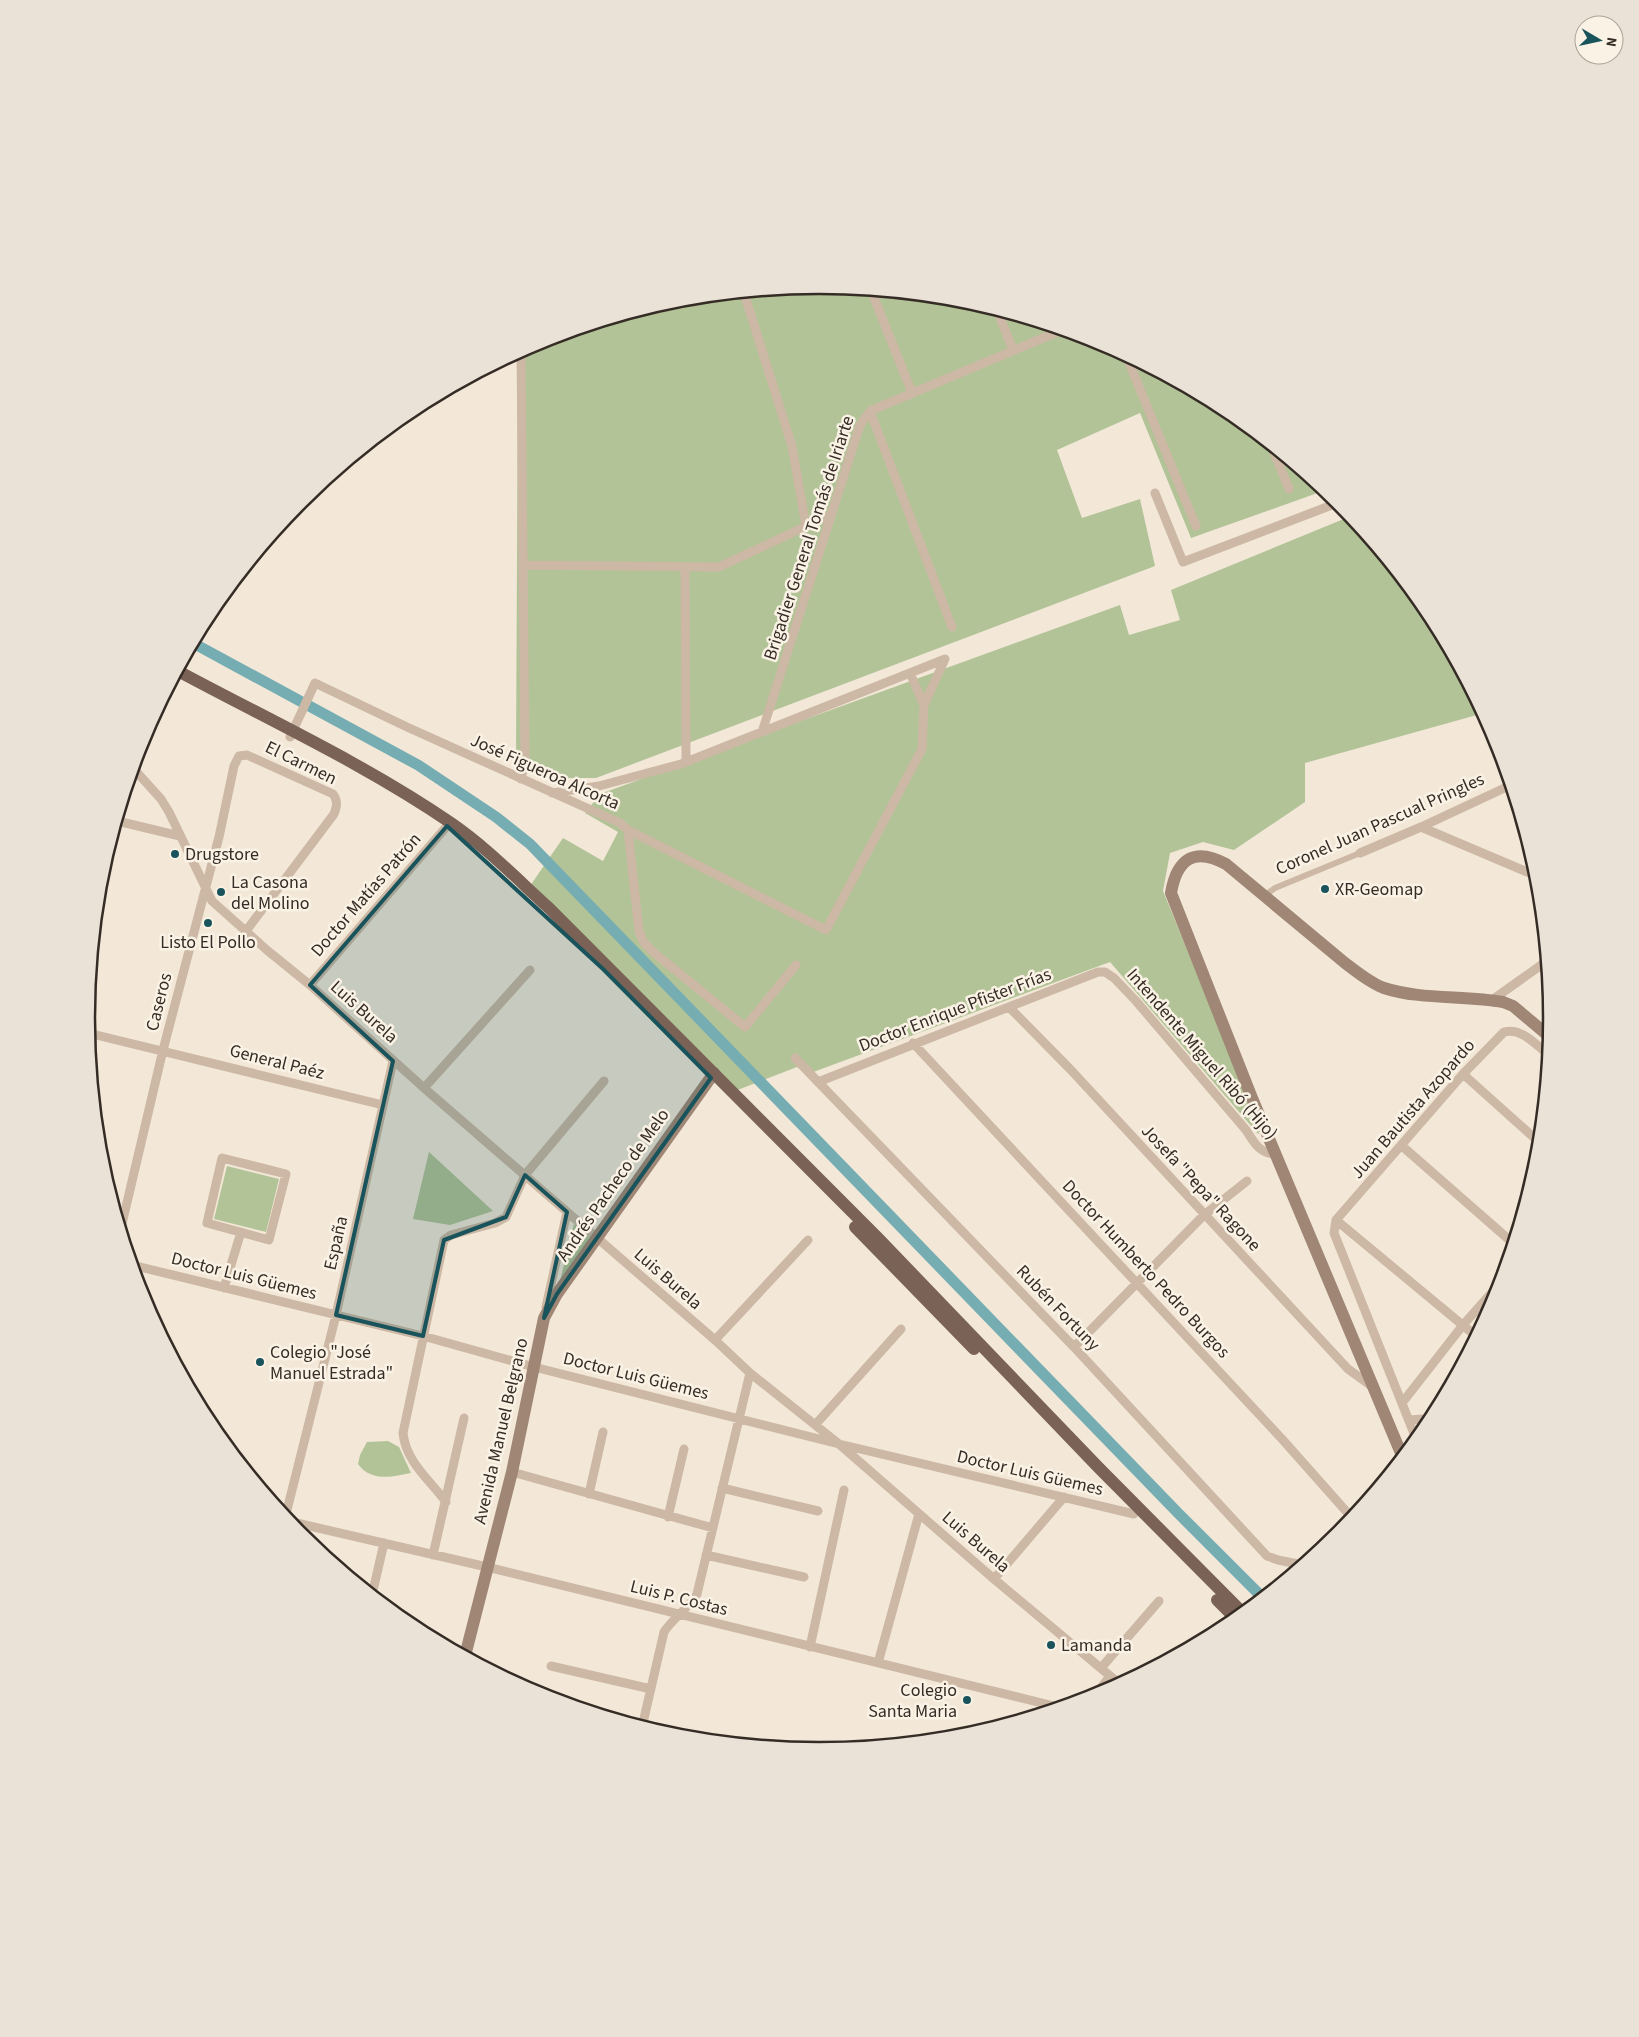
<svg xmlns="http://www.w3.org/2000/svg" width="1639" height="2037" viewBox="0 0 1639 2037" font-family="'Source Sans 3',sans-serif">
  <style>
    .green { fill: #b2c397 }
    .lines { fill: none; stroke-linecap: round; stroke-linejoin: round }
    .canal { stroke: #75adb2; stroke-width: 11 }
    .pedestrian { stroke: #ccb8a4; stroke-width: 6 }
    .minor { stroke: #ccb8a4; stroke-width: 9 }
    .secondary { stroke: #a08675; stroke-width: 12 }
    .primary { stroke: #7a6356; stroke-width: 12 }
    .marked { fill: #19535b; fill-opacity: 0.2; stroke: #19535b; stroke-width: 4; stroke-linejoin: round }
    .poi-dot { fill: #19535b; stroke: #faf2e5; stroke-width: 2 }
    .labels { text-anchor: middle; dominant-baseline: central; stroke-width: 5; stroke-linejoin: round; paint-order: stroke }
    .street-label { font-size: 18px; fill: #362c26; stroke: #faf2e5 }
    .poi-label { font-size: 18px; fill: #362c26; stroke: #faf2e5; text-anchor: start }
    .rim { fill: none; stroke: #362c26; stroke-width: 2.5 }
  </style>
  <rect width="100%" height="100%" fill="#f3e8d8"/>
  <path class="green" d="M820,285L963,299L1100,341L1227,409L1326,490L1191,538L1140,413L1057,450L1082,518L1140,499L1155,566L596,778H557L516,762L518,352L539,341L677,299Z
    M1351,516L1429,611L1484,713L1305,763V802L1234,850L1203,842L1170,853L1163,891L1261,1130L1258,1134L1110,962L808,1074L797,1067L735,1091L530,886L563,838L603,861L618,832L585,813L600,794L1120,605L1129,635L1180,620L1171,590Z
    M429,1152L493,1211L450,1225L413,1219Z
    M227,1166L279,1179L266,1232L214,1219Z
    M574,1224L593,1240L560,1281Z
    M388,1441L399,1447L411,1473C392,1477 371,1482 358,1464L360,1455L367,1442Z"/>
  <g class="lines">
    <path class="canal" d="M193,643L418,765L496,817L530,844L1178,1513L1263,1598"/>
    <path class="pedestrian" d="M1264,896L1275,888L1360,853"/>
    <path class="minor" d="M871,290L912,393
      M744,293L792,446L806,526
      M997,310L1013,350
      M1126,355L1196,526
      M870,411L952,627
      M1271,445L1289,489
      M1155,493L1183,562L1340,502
      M523,565L719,567L830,515
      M685,567L686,762
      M762,732L860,425L870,411L1062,330
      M290,737L315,683L407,727L620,823L628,830L639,931L643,941L652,951L745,1027L796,965
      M133,768L161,799L169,812L212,901L268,951L310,985L424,1088L715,1340L750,1373L839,1444L994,1579L1121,1685
      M521,779L525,761L521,350
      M552,793L599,786L681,764L945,659L924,705
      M117,821L180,836
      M1421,827L1539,877
      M628,830L826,930L922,749L924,705L910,673
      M1360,853L1421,827L1511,785
      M310,985L447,826
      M1492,1000L1547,961
      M1009,1007L1070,1069L1348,1369L1373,1387
      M88,1033L383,1105
      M913,1043L1282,1439L1353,1519
      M795,1058L1074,1347L1267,1556L1278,1560L1303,1565
      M1463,1074L1540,1143
      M818,1082L1098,972H1105L1114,978L1136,1001L1246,1130C1254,1142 1259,1154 1276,1154
      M424,1088L530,970
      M1402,1146L1514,1244
      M222,1158L286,1174L269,1240L207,1223Z
      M1336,1220L1463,1074L1504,1032C1521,1027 1536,1045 1549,1055
      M1336,1220L1334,1233L1417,1441
      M1336,1220L1477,1337
      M121,1228L163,1050L219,837L234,766L239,756L247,755L333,794C338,801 337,806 334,814L246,931
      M132,1265L423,1336L534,1367L839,1444L1134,1514
      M224,1288L241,1232
      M546,1307L567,1212
      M715,1340L808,1240
      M1074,1347L1204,1215L1247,1181
      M1402,1403L1463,1325L1503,1280
      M1409,1420L1422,1419L1431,1423
      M815,1425L901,1329
      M512,1472L713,1528
      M722,1488L818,1511
      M589,1494L603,1432
      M446,1502C429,1479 406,1462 403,1433L444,1240L451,1235L495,1223L506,1217L525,1175L604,1081
      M668,1517L684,1449
      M285,1518L336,1315L393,1061
      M288,1521L487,1567L1062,1708
      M433,1555L464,1418
      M706,1555L804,1577
      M994,1579L1064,1497
      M372,1595L384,1543
      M810,1647L844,1490
      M878,1663L919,1514
      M551,1666L651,1689
      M1101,1668L1159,1601
      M1093,1698L1110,1676
      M642,1727L664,1632C673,1618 688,1609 697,1594L750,1373"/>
    <path class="secondary" d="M1403,1458L1252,1098L1171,893C1177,858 1195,847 1226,864L1345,963C1357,972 1370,983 1384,988C1420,1000 1466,995 1503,1002L1513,1006L1551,1038
      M465,1656L512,1472L544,1318L557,1294L714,1073"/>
    <path class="primary" d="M178,671C269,720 365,764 451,823C486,847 517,879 549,908L878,1238L1099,1468L1244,1614
      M855,1227L974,1349
      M1217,1600L1237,1620"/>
  </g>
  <path class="marked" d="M447,826L603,969L711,1078L557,1294L544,1318L567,1212L525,1175L506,1217L444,1240L423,1336L336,1315L393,1061L310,985Z"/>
  <g class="poi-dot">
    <circle cx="175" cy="854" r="5"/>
    <circle cx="1325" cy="889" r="5"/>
    <circle cx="221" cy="892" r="5"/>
    <circle cx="208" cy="923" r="5"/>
    <circle cx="260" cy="1362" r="5"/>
    <circle cx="1051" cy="1645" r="5"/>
    <circle cx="967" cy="1700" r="5"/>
  </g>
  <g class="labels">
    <g class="street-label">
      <text transform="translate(809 538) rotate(-72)">Brigadier General Tomás de Iriarte</text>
      <text transform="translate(301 763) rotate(26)">El Carmen</text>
      <text transform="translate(545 772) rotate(24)">José Figueroa Alcorta</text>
      <text transform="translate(1380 824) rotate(-24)">Coronel Juan Pascual Pringles</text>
      <text transform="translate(366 895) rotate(-49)">Doctor Matías Patrón</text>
      <text transform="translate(159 1002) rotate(-76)">Caseros</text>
      <text transform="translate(955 1010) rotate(-21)">Doctor Enrique Pfister Frías</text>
      <text transform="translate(364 1012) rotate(42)">Luis Burela</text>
      <text transform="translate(1202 1054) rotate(49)">Intendente Miguel Ribó (Hijo)</text>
      <text transform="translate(277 1062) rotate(14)">General Paéz</text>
      <text transform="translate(1413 1109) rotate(-49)">Juan Bautista Azopardo</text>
      <text transform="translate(613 1185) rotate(-55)">Andrés Pacheco de Melo</text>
      <text transform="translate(1201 1188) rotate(47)">Josefa "Pepa" Ragone</text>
      <text transform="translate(336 1243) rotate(-77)">España</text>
      <text transform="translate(1146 1269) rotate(47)">Doctor Humberto Pedro Burgos</text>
      <text transform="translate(244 1276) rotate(14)">Doctor Luis Güemes</text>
      <text transform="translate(668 1279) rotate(41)">Luis Burela</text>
      <text transform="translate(1058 1308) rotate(46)">Rubén Fortuny</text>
      <text transform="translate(636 1376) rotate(14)">Doctor Luis Güemes</text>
      <text transform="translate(501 1431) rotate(-77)">Avenida Manuel Belgrano</text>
      <text transform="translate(1030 1473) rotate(13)">Doctor Luis Güemes</text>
      <text transform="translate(976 1542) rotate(41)">Luis Burela</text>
      <text transform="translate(679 1598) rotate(14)">Luis P. Costas</text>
    </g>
    <g class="poi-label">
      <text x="185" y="854">Drugstore</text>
      <text x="231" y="882">La Casona<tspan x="231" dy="21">del Molino</tspan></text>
      <text x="1335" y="889">XR-Geomap</text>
      <text x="208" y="942" text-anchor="middle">Listo El Pollo</text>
      <text x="270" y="1352">Colegio "José<tspan x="270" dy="21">Manuel Estrada"</tspan></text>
      <text x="1061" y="1645">Lamanda</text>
      <text x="957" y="1690" text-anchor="end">Colegio<tspan x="957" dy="21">Santa Maria</tspan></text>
    </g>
  </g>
  <path d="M0 0H1639V2037H0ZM95 1018a724 724 0 1 1 1448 0a724 724 0 1 1-1448 0Z" fill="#eae2d6" fill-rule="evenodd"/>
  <path class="rim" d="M95 1018a724 724 0 1 1 1448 0a724 724 0 1 1-1448 0Z"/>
  <g transform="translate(1599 40) rotate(99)"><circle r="24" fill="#faf2e5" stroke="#aca399"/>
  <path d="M0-4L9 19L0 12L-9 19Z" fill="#19535b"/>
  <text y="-8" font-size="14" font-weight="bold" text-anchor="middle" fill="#362c26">N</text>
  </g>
</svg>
